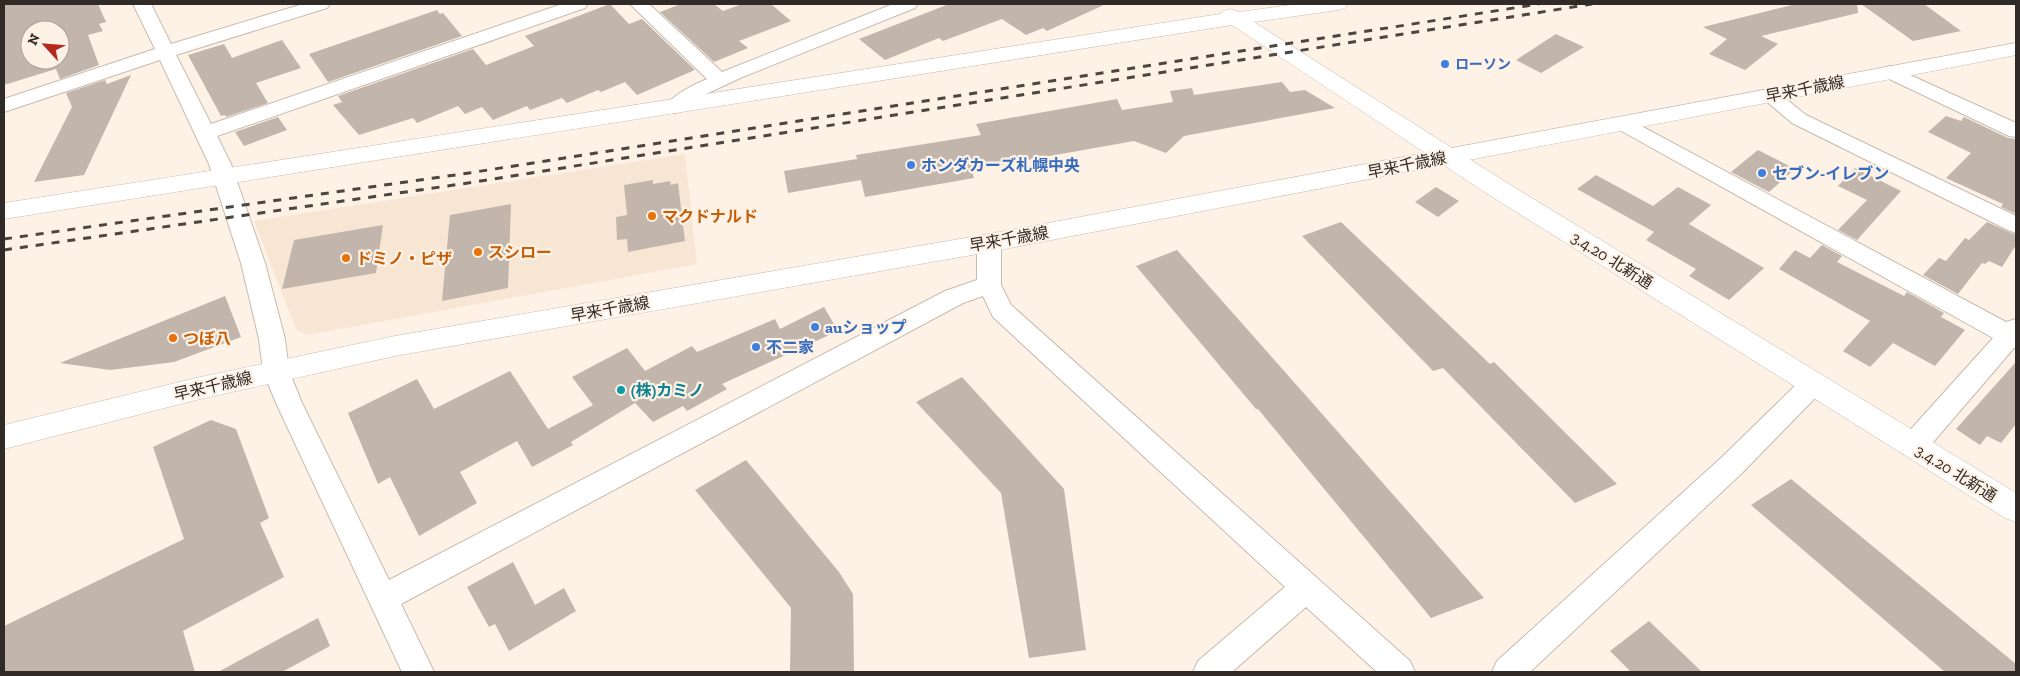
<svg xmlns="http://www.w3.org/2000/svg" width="2020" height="676" viewBox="0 0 2020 676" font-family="'Zilla Slab','Noto Sans JP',serif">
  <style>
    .commercial { fill: #f8e6d5 }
    .building { fill: #c2b6ac; fill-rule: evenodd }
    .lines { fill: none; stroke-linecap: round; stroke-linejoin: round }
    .minor-casing { stroke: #c7bbb0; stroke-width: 2 }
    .tertiary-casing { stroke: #c7bbb0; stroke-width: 1 }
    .secondary-casing { stroke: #c7bbb0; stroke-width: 1 }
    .minor { fill: #fff; fill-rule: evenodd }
    .tertiary { fill: #fff; fill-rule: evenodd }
    .secondary { fill: #fff; fill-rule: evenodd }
    .rail { stroke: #4c4641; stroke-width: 3; stroke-dasharray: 8 8; stroke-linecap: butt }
    .shop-dot { fill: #3f7fe0; stroke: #fef1e6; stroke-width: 2 }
    .food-dot { fill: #e8710a; stroke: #fef1e6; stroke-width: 2 }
    .culture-dot { fill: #0f9aa8; stroke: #fef1e6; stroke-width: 2 }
    .labels { text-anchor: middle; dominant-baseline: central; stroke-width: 4.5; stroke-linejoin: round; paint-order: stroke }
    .far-shop-label { font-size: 14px; font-weight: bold; fill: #366cbe; stroke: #fef1e6; text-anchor: start }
    .street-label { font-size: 16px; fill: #302b27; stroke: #fef1e6 }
    .shop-label { font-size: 16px; font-weight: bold; fill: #366cbe; stroke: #fef1e6; text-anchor: start }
    .food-label { font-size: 16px; font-weight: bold; fill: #c56008; stroke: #fef1e6; text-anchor: start }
    .culture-label { font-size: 16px; font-weight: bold; fill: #0d838f; stroke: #fef1e6; text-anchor: start }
  </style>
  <rect width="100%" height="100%" fill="#fef1e6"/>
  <path class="commercial" d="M685,154L697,264L307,335L296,329L254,221Z"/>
  <path class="building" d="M4,4H98L106,22L99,24L103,31L88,35L99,65L60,79L56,69L4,85ZM30,30H60V60H30Z
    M610,4L629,24L642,19L695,70L637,95L625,82L601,92L598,90L567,103L562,98L530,110L527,106L493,120L482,107L465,114L458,106L417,123L413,118L359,135L333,105L342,102L338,96L473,49L486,65L534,46L525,36Z
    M681,4H714L723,11L742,4H771L791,21L739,41L748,48L714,62L660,12Z
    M949,4H1106L1047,31L1043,28L1026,35L1002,19L943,41L939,38L885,60L859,39Z
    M1796,4H1857L1858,13L1761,36L1778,44L1745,70L1709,54L1727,39L1703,27Z
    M1861,4H1924L1961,31L1913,41Z
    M437,10L440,14L443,13L462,36L328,82L309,54Z
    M1556,34L1584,47L1541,73L1516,60Z
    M282,40L301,68L256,83L268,103L226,117L225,115L221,116L188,55L224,44L232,58Z
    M131,75L84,175L34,182L72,107L66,93L105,80L107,84Z
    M1282,82L1290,92L1305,90L1335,108L1184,136L1166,153L1134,141L972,170L974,178L865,197L861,180L788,193L784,171L857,159L856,155L981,135L976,124L1117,99L1122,110L1173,102L1170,91L1192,88L1194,95Z
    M1946,116L1961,121L1964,117L2008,138L2016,139V214L2001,207L2003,204L1946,178L1971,153L1928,132Z
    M278,117L287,130L244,146L235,132Z
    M1758,150L1795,169L1769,192L1731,172Z
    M1855,168L1901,191L1857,240L1838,230L1867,200L1838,186Z
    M1596,175L1653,206L1678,187L1711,205L1689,224L1764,268L1729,300L1689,276L1696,269L1646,240L1654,232L1577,189Z
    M653,180V184L670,181L671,185L678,183L685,241L628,252L627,239L617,240L616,217L627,215L624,185Z
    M1436,187L1459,201L1438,217L1415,202Z
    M511,204L508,288L442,301L450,215Z
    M1341,222L1490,364L1494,362L1617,484L1575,503L1443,368L1433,371L1302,236Z
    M1987,222L2016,235V245L2002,267L1989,261L1985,264L1982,263L1958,294L1923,275L1939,258L1946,261L1965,238L1969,240Z
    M383,225L376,273L282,289L294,240Z
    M1822,245L1842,256L1837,262L1904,296L1907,292L1944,313L1941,317L1965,330L1935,366L1893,343L1870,367L1843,351L1870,321L1779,269L1795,250L1810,258Z
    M1177,250L1316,407L1484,598L1431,618L1258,409H1256L1136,266Z
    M225,296L241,337L174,362L110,370L60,363Z
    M824,307L838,331L722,384L727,389L687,411L683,406L653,422L635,403L571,442L573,445L532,467L517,441L460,472L477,503L419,536L390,477L378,484L348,413L417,379L434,409L510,371L548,429L593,405L572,377L627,348L645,371L692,346L697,352L775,319L780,329Z
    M2016,362V424L2001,443L1987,436L1980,445L1956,429Z
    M962,377L1064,489L1086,650L1029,658L1001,493L916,402Z
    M211,420L236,429L269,518L260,523L284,577L183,631L195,672H4V626L184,539L153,447Z
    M746,460L839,572L853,594L854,672H790L791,608L695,490Z
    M1791,479L2016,664V672H1945L1751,505Z
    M513,562L535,605L564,588L576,611L509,651L495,624L489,627L467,587Z
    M318,618L330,646L282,672H218Z
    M1649,621L1702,672H1631L1610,651Z"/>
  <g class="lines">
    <defs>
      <path id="minor" d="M133,4H151L171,44L303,4H330L327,8L176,55L211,124L562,4H588L585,8L217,136L231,164L265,263L285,339L289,371L302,403L389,580L945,291L977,280V243L981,237L989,235L997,237L1001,243V285L1011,305L1410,661L1415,672H1377L1306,607L1232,672H1193L1198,661L1285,587L993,317L983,296L963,303L401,604L434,672H402L276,403L263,371L259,339L241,263L209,164L160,60L4,112V99L155,49Z
        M630,4H649L722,72L893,4H918L915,8L740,78L704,95L682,111L675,113L668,111L665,107C674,94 693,85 707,79Z
        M1890,66L2016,123V137L2009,136L1883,76L1880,72L1883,68Z
        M1769,89L1776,91L1806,115L2016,216V233L2008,230L1792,123L1759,95L1762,91Z
        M1623,118L1630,120L2006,322L2016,319V348H2014L1923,454L1913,457L1903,454L1899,446L1903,438L1993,338L1616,128L1613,124L1616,120Z
        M1813,374L1822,377L1826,384L1822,391L1742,473L1530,672H1492L1497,661L1722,457L1804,377Z"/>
      <path id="tertiary" d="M1297,4H1348L1345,8L1338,10L1254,22L1504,181L2016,493V522L2005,518L1486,193L1232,25L4,219V203L1220,14L1223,11L1230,9L1239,12Z"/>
      <path id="secondary" d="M2016,43V55L989,252L395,356L196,400L4,449V425L196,378L395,336L989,234Z"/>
    </defs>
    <use href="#minor" class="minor-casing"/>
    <use href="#tertiary" class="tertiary-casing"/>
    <use href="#secondary" class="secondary-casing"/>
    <use href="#minor" class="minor"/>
    <use href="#tertiary" class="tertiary"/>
    <use href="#secondary" class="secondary"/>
    <path class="rail" d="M4,239L469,173L1539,4
      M4,250L468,183L1592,4"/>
  </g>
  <g class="shop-dot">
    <circle cx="1445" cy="64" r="5"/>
    <circle cx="911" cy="165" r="5"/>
    <circle cx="1762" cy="173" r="5"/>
    <circle cx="815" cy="327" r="5"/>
    <circle cx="756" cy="347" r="5"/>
  </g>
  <g class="food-dot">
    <circle cx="652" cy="216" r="5"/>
    <circle cx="478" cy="252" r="5"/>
    <circle cx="346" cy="258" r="5"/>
    <circle cx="173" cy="338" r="5"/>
  </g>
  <circle class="culture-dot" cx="621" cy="390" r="5"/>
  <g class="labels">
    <g class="far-shop-label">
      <text x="1455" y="64">ローソン</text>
    </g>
    <g class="street-label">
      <text transform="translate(1805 89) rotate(-11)">早来千歳線</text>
      <text transform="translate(1407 165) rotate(-11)">早来千歳線</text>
      <text transform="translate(1009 239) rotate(-10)">早来千歳線</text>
      <text transform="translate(1612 260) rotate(32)">3.4.20 北新通</text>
      <text transform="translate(610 309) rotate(-10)">早来千歳線</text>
      <text transform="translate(213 386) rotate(-13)">早来千歳線</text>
      <text transform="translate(1956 473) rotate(32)">3.4.20 北新通</text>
    </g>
    <g class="shop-label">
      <text x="921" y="165">ホンダカーズ札幌中央</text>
      <text x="1772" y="173">セブン-イレブン</text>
      <text x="825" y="327">auショップ</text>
      <text x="766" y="347">不二家</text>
    </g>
    <g class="food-label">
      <text x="662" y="216">マクドナルド</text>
      <text x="488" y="252">スシロー</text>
      <text x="356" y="258">ドミノ・ピザ</text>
      <text x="183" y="338">つぼ八</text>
    </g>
    <g class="culture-label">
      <text x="631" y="390">(株)カミノ</text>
    </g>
  </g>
  <rect width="2020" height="676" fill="none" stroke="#302b27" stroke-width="10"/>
  <g transform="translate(45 45) rotate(296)"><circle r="24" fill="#fef1e6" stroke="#aca29a"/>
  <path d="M0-4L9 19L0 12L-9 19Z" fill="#b6271d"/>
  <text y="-8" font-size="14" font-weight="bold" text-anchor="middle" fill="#302b27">N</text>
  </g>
</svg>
